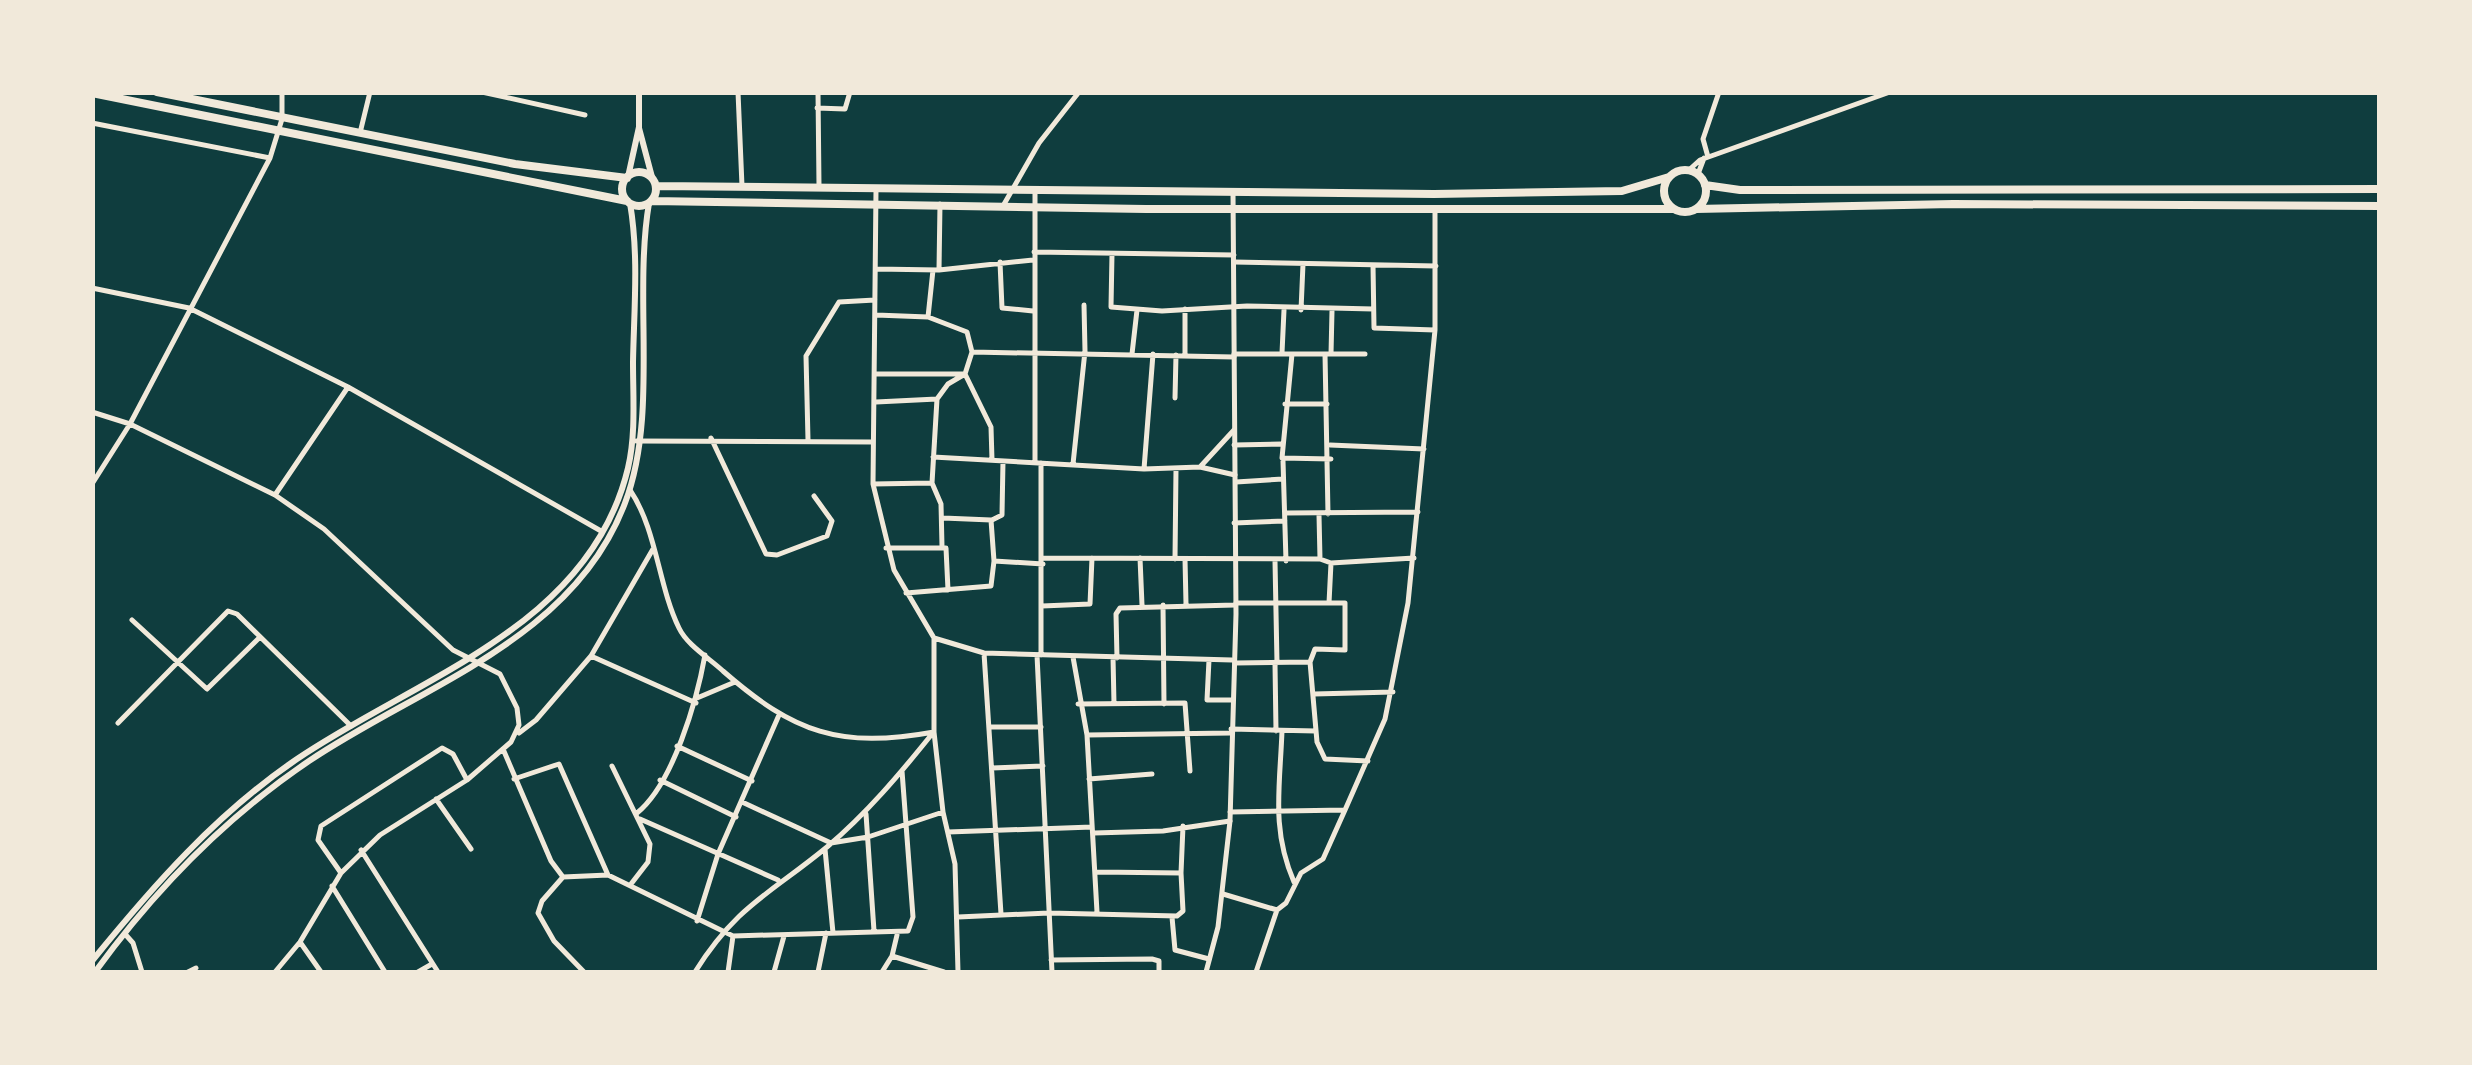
<svg xmlns="http://www.w3.org/2000/svg" width="2472" height="1065" viewBox="0 0 2472 1065" font-family="Bitter,serif">
  <style>
    .lines { fill: none; stroke-linecap: round; stroke-linejoin: round }
    .minor { stroke: #f1e9da; stroke-width: 5 }
    .tertiary { stroke: #f1e9da; stroke-width: 5 }
    .secondary { stroke: #f1e9da; stroke-width: 6 }
    .primary { stroke: #f1e9da; stroke-width: 8 }
  </style>
  <rect width="100%" height="100%" fill="#0f3d3e"/>
  <g class="lines">
    <path class="minor" d="M482,92L585,115
      M738,92L742,186
      M818,92L819,186
      M817,108L845,109L850,92
      M92,123L270,158
      M360,133L370,92
      M1708,157L1703,139L1719,92
      M1689,170L1700,160L1890,92
      M1698,174L1704,158
      M876,190L873,484L894,570L934,638V732L943,812L955,864L958,972
      M1035,191V463
      M1034,252L1234,255
      M1112,254L1111,307L1162,311L1247,306L1373,309
      M1000,262L1002,308L1033,311
      M1234,262L1436,266
      M1373,265L1374,328L1435,330
      M876,269L939,270L1033,260
      M939,270L940,204
      M92,288L189,308L348,387L601,531
      M1301,310L1303,264
      M876,315L928,317L933,270
      M928,317L967,332L972,352L965,374L948,384L937,399
      M972,352L1234,357
      M1282,353L1284,310
      M1132,354L1137,310
      M1234,354H1365
      M1292,354L1282,458L1331,459
      M1325,354L1328,514
      M1331,354L1332,311
      M1185,355V309
      M875,374H965L991,427L992,460
      M1175,398L1176,355
      M1285,404H1327
      M92,412L130,424L275,495L324,529L453,650L500,674L517,708L519,725L511,742L467,780L380,835L341,873L300,942L275,972
      M711,438L766,554L777,555L827,536L832,521L814,496
      M808,440L806,356L839,302L875,300
      M636,441L873,442
      M1234,445L1281,444
      M1330,445L1424,449
      M933,457L1144,469L1200,467L1235,475
      M1283,461L1286,561
      M1073,464L1085,351L1084,305
      M1200,467L1234,430
      M1144,469L1153,354
      M1236,482L1283,479
      M932,483L941,504L942,546
      M92,484L130,424L270,158L282,119V92
      M873,484L932,483L937,399L876,402
      M630,490C657,530 658,585 679,628C687,645 709,658 723,671C794,733 840,749 934,732
      M275,495L348,387
      M1285,513L1418,512
      M1319,515L1320,559
      M943,518L991,520L994,561L1043,564
      M992,520L1002,515L1003,461
      M1234,523L1285,521
      M886,548H946L948,590
      M1043,558L1320,559L1331,563L1414,558
      M1140,558L1142,605
      M1175,559L1176,469
      M1185,559L1186,604
      M1275,561L1277,663
      M906,593L991,586L994,561
      M1236,603H1345V650L1315,649L1310,662L1317,742L1325,759L1368,761
      M1329,603L1331,563
      M1163,605L1164,704
      M1042,606L1090,604L1092,558
      M132,620L207,689L260,637
      M934,638L984,653L1232,660
      M984,653L1001,914
      M1037,655L1052,972
      M1041,655V463
      M591,656L653,549
      M1073,657L1087,735L1097,912
      M1113,657L1114,704
      M1117,658L1116,614L1120,608L1235,605
      M1209,660L1207,700H1232
      M1235,663L1309,662
      M1275,664L1276,731
      M1314,694L1393,692
      M697,698L735,682
      M1078,704L1185,703L1190,771
      M118,723L228,611L237,614L351,726
      M989,727H1041
      M1231,729L1316,731
      M1282,731C1280,787 1271,829 1294,882
      M519,733L536,720L591,656L696,703
      M1087,735L1231,733
      M677,746L752,781
      M503,749L551,861L563,877
      M612,766L650,844L648,862L631,884
      M992,768L1043,766
      M514,779L559,764L608,875
      M1089,779L1152,774
      M660,780L736,817
      M436,799L471,849
      M742,802L831,843L868,837L943,812
      M1230,812L1345,810L1385,719L1408,603L1435,330V211
      M637,813C673,784 697,700 705,655
      M866,814L874,931
      M640,819L778,880
      M948,832L1092,827
      M1094,833L1163,831L1230,821
      M825,849L833,933
      M361,850L438,972
      M1097,872L1181,873L1183,826
      M341,873L318,840L321,826L442,748L453,754L467,780
      M332,886L385,972
      M1223,894L1277,910
      M958,917L1049,913L1177,916L1183,911L1181,873
      M1172,917L1175,950L1209,959
      M697,921L718,854L779,715
      M125,934L133,943L142,972
      M300,942L321,972
      M892,956L897,935
      M1051,960L1152,959L1159,961V972
      M188,972L196,968
      M418,972L432,964
      M584,972L554,941L538,913L542,901L563,877L608,875L733,936L908,931L913,917L902,771
      M695,972C737,905 770,894 827,847C867,813 899,775 932,734
      M728,972L733,936
      M774,972L784,936
      M818,972L826,933
      M882,972L892,956L944,972
      M1256,972L1277,910L1286,903L1301,873L1323,859L1345,810"/>
    <path class="tertiary" d="M1003,206L1039,143L1079,92
      M1206,972L1218,927L1230,821L1236,614L1233,192"/>
    <path class="secondary" d="M639,128L652,177
      M628,177L639,127V92
      M92,961C153,886 216,814 297,759C418,677 590,627 628,468C636,434 633,397 633,362C634,309 639,256 630,203
      M95,972C154,891 226,817 309,761C420,686 573,641 625,503C659,414 633,298 649,203"/>
    <path class="primary" d="M157,92L515,164L627,178
      M92,93L627,201
      M1664 191a21 21 0 1 1 42 0a21 21 0 1 1-42 0Z
      M622 189a17 17 0 1 1 34 0a17 17 0 1 1-34 0Z
      M1705,185L1740,190L2380,189
      M656,186L1434,194L1622,191L1669,177
      M652,201L1146,209H1674
      M1696,209L1953,204L2380,206"/>
  </g>
  <rect width="2472" height="1065" fill="none" stroke="#f1e9da" stroke-width="190"/>
</svg>
